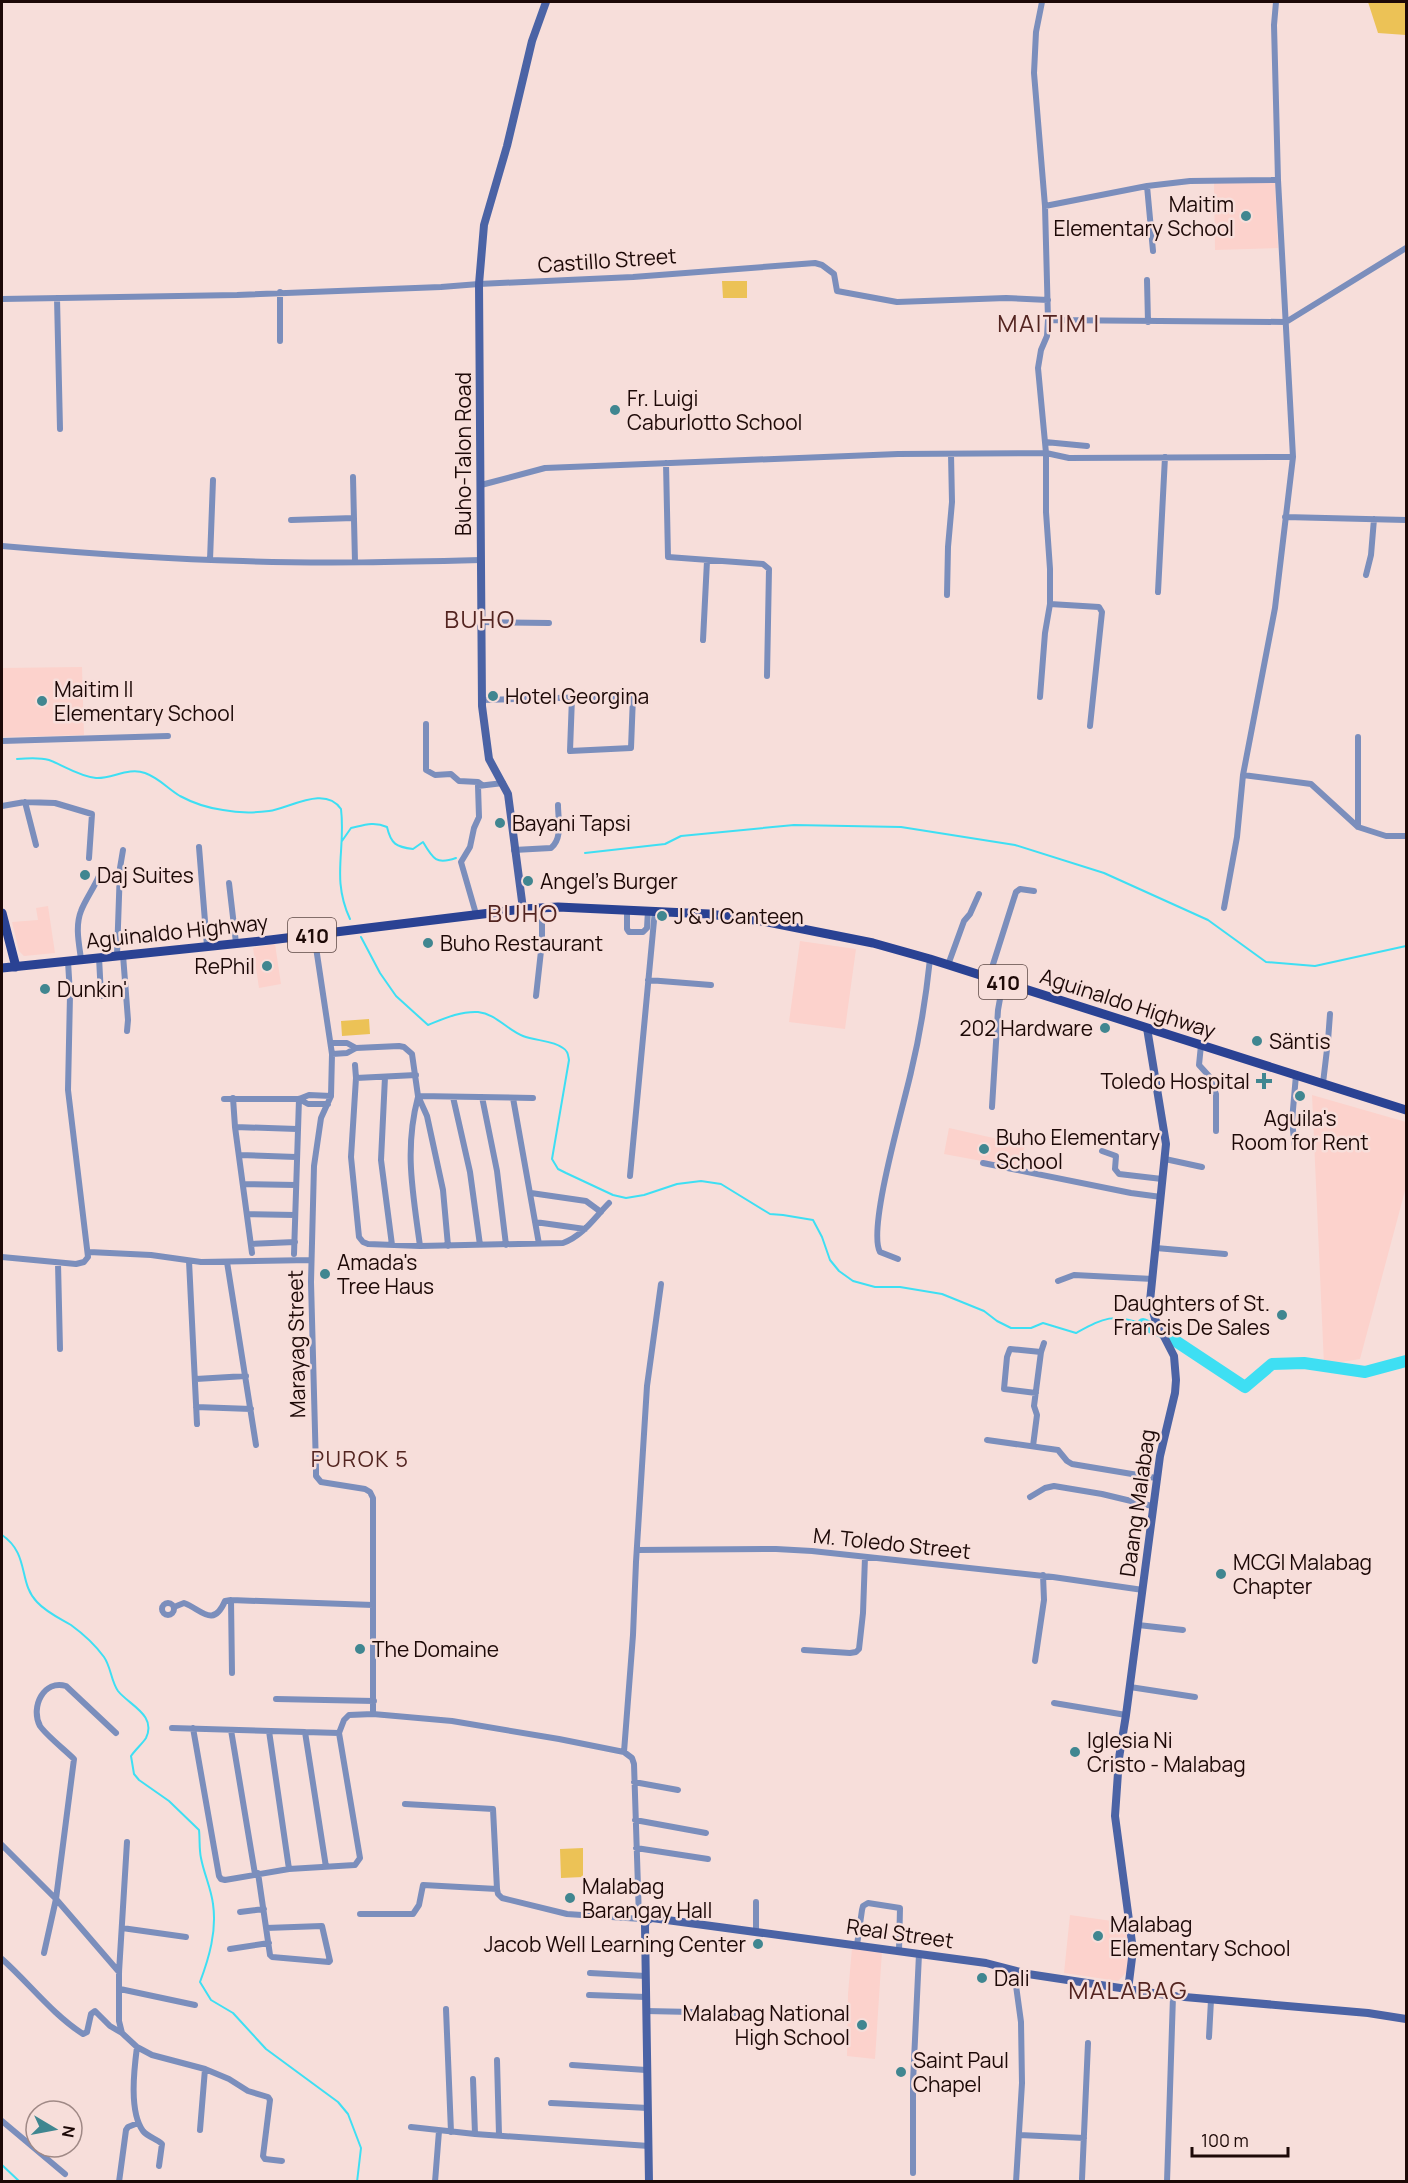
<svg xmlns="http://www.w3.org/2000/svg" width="1408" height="2183" viewBox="0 0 1408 2183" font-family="Manrope,sans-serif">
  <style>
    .built { fill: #fcd2cc }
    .green { fill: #ecc256 }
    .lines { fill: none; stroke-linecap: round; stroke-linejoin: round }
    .stream { stroke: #3edff3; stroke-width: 2 }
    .river { stroke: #3edff3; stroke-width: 12 }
    .street { stroke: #7b8ebc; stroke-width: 6 }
    .secondary { stroke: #4b63a5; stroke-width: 8 }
    .primary { stroke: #2a4293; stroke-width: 9 }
    .poi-dot { fill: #408690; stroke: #f7deda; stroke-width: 2 }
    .labels { text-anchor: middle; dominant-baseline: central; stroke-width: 5; stroke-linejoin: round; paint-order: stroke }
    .shield { fill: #f7deda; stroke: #5e4946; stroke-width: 1.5 }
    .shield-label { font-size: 20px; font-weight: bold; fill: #1d0907 }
    .poi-label { font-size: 21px; fill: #1d0907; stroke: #f7deda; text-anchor: start }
    .street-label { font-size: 21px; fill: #1d0907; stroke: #f7deda }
    .neighbourhood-label { font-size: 22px; letter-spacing: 1.5px; fill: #532420; stroke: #f7deda }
    .quarter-label { font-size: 24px; letter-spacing: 1.5px; fill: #532420; stroke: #f7deda }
  </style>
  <rect width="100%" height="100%" fill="#f7deda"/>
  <path class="built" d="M1275,180L1278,248L1215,250L1214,183Z
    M82,667L84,735L2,737V668Z
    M48,906L55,953L24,956L19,951L12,922L38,920L36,908Z
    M800,941L856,949L845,1029L789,1022Z
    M275,944L281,984L259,988L253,948Z
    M1312,1095L1406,1122V1187L1360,1359L1324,1365Z
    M949,1128L1025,1145L1020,1168L944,1154Z
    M1070,1915L1126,1923L1129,1949L1127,1972L1118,1981L1064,1973Z
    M852,1948L882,1951L875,2059L847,2056L848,1994Z"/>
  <path class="green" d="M1368,2H1406V35L1378,33Z
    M722,281H747V298H723Z
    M369,1019L370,1034L342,1036L341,1021Z
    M583,1848V1877L561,1878L560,1849Z"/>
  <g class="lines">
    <path class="stream" d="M17,759C27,758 39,757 49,760C65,766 78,776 96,778C112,779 128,767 145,773C159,778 167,788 180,796C193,803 208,808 223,810C238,813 254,813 269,811C290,808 325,785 341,809C346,850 331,878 350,919
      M342,841L351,828C364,825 374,821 387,827C391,844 396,847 413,849L423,842C433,859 436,865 456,858
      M585,853L665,844L681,836L794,825L901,827L1015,845L1104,873L1208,920L1266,962L1315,966L1406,946
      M361,937L380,973L396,996L428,1025C443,1019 460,1011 478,1012C496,1014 506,1029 523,1036C535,1041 553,1040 563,1048C568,1051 568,1055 569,1060L552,1159L558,1169L566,1173L613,1195L626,1198L644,1195L677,1184L701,1181L721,1184L770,1214L783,1215L813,1220L822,1237L830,1260L839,1271L853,1281L875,1287H900L942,1294L984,1311L997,1321L1011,1328H1031L1043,1323L1076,1333C1104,1318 1112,1313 1143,1324
      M2,1535C30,1554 18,1583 37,1602C46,1612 59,1618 71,1625C82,1633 96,1646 104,1657C111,1667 111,1681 118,1691C129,1705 157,1715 146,1738C142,1744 136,1749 131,1756L134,1774L139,1780L169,1801L199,1830C200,1839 199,1849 201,1858C204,1874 211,1888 213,1904C217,1931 209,1958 200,1982L211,2000L233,2013L266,2049L338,2102L348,2114L361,2148L357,2182
      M2,2165L20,2182"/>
    <path class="river" d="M1143,1324L1162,1332L1245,1387L1272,1364L1304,1363L1365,1372L1406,1361"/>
    <path class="street" d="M1147,186L1153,251
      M1045,206L1147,186L1190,181L1278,180
      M1147,280L1148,322
      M280,292V341
      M57,298L60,429
      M2,299L237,295L441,287L479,284L633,277L815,263L822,265L834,274L837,291L897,302L1006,298L1048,300
      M1048,320L1286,322L1406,248
      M1045,442L1087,446
      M666,463L668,557L763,564L769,569L767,676
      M353,477L355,562
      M481,485L545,468L898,454L1046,453L1069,458L1293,457
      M1285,517L1406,520
      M291,520L354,518
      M2,546C82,553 162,559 243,561C322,564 402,562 481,560
      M210,560L213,480
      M1366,575L1371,555L1374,519
      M1158,592L1165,457
      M947,595L948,547L952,502L951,454
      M1050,604L1099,607L1102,612L1090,726
      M481,622L549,623
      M703,640L707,561
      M1040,697L1045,633L1050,604V569L1046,512V453L1038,368L1041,350L1047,336L1048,320L1045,206L1034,73L1036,32L1042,2
      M482,700L633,696L631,748L570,751L572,697
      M426,724V770L435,775L451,774L459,781L478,782L482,785
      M2,741L168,736
      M1243,775L1311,784L1358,827L1386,836H1406
      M25,802L36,845
      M2,806L25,802L55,803L92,814L89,858
      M1358,827V737
      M199,847L207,946
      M514,850L551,848C563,838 558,819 558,805
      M229,883L236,943
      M1224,908L1237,837L1243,775L1275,608L1293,457L1278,180L1274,25L1276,2
      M627,910V929L629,932H643L647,928L648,910
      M476,914L461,862L470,847L474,828L479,817L478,786L503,783
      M314,934L332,1054L331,1096L321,1118L314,1166L311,1282L316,1468V1476L321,1482L365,1489L370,1492L373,1498V1714
      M117,955L120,868L123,850
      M123,955L128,1020L127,1031
      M99,957L101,996
      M81,959C79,944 75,926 81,911C85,900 94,888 99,876
      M948,965L964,921L970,914L979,894
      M989,977L1016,892L1020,889L1034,891
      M648,980L711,985
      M536,996L542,942V914
      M331,1043H347L356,1048
      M1201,1045L1199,1065L1209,1076L1216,1094V1131
      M332,1054L347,1053L356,1048L399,1046L404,1047L412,1054L418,1096L427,1116L443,1190L448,1246
      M355,1065L356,1078L351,1157L359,1237L363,1242L368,1244L420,1246L563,1243C583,1236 595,1217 609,1203
      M385,1077L381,1160L392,1245
      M356,1078L416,1075
      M1323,1083L1328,1041L1330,1014
      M418,1096L533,1098
      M418,1097C404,1150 413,1193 420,1246
      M453,1097L470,1172L480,1245
      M482,1097L497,1171L506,1245
      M233,1098L235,1127L252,1253
      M513,1098L539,1244
      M224,1099H299L309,1095L331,1096
      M299,1099L308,1104H328
      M992,1107L998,1010L1003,982
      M235,1127L297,1129
      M1295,1148L1292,1121L1296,1075
      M1102,1151L1116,1156L1115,1169L1119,1174L1162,1179
      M239,1155L296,1157
      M1165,1159L1202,1167
      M983,1163L1131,1193L1161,1197
      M630,1176L655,910
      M243,1184L296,1185
      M531,1193L586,1201L601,1212
      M247,1214L295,1215
      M535,1222L585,1229
      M251,1244L295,1242
      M1156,1248L1225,1254
      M89,1252L151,1255L201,1262L311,1260
      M294,1254L299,1099
      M2,1257L76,1264L84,1262L88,1257L68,1090L70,995L68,961
      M898,1259L880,1252C867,1229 904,1104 911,1072C920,1035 926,997 930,959
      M189,1261L197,1424
      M227,1262L256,1445
      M58,1263L60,1349
      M1058,1281L1074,1275L1153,1279
      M196,1379L246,1376
      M1036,1393L1004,1389L1007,1357L1010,1349L1041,1352
      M196,1407L251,1409
      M987,1440L1058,1450L1067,1461L1072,1464L1156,1478
      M1033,1446L1037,1415L1034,1406L1041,1352L1044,1343
      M1030,1497L1045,1488L1054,1486L1102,1494L1152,1506
      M637,1550L776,1549L812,1551L1053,1577L1143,1590
      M162 1609a6 6 0 1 1 12 0a6 6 0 1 1-12 0Z
      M174,1607L184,1603C201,1609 213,1629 225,1601L231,1600
      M1138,1625L1183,1630
      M804,1650L850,1653L856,1652L859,1649L863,1613L865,1557
      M1035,1661L1044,1600L1043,1575
      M232,1673L231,1600L373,1605
      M1130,1687L1195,1697
      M276,1699L374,1701
      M1054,1703L1126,1715
      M172,1728L339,1733
      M193,1728L219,1876L221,1879L225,1880L289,1869L355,1865L360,1858L339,1733L344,1720L349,1715L373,1714L452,1721L559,1739L624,1752
      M231,1730L255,1874
      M269,1731L289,1869
      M305,1732L326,1867
      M634,1782L678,1790
      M405,1804L493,1809L497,1889L498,1894L502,1898L567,1914L641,1919
      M635,1820L706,1833
      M127,1842L119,1972V2021L122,2033L137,2047L152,2055L205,2069L229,2079L248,2091L268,2097L270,2100L263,2156L265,2159L282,2161
      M2,1845L56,1899L119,1972
      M636,1848L708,1859
      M258,1873L270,1955L272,1957L329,1962L330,1961L322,1926L266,1928
      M756,1902V1931
      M240,1912L264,1909
      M360,1914H413L419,1905L423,1885L497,1889
      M639,1918L634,1764L632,1758L624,1752L633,1635L636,1562L647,1386L661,1284
      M122,1928L186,1937
      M857,1945L862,1910L863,1906L868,1903L900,1908L899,1951
      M230,1949L269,1943
      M44,1953L56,1899L74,1759C66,1751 45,1734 40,1726C30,1707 44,1679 66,1686L116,1733
      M2,1959C29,1983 52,2014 83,2034L87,2032L91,2014L95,2011L110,2026L122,2033
      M1014,1971L1021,2022L1022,2083L1016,2182
      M590,1973L646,1976
      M120,1989L195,2005
      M589,1995L646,1997
      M446,2009L451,2132
      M646,2011L739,2013
      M1209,2037L1211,2000
      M137,2047C134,2070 129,2112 143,2131C148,2137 157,2139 162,2144L159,2166
      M497,2060L499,2135
      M572,2065L646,2070
      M473,2079L475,2134
      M551,2103L648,2108
      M2,2121L65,2174
      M411,2127L475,2134L649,2146
      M200,2130L205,2069
      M1019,2135L1084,2138
      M913,2173V2082L919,1954
      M1082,2179L1088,2043
      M119,2182L126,2130L128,2127L138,2123
      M435,2182L439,2131
      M1167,2182L1173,1996"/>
    <path class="secondary" d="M523,909L508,794L489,759L482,706L479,284L484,225L507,146L532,41L546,2
      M1128,1990L1133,1950L1115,1816L1119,1758L1126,1715L1160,1456L1175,1393L1176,1380L1174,1356L1155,1319L1150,1301L1166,1144L1147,1028
      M649,2182L645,1926L646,1921L652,1918L986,1963L1028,1974L1173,1996L1368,2013L1406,2019"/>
    <path class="primary" d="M2,913L16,967
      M2,968L270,940L523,909L558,907L709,914L762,921L873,943L930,959L1406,1110"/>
  </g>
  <g class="poi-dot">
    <circle cx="1246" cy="216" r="6"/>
    <circle cx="615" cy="410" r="6"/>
    <circle cx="493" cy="696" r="6"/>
    <circle cx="42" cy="701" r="6"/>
    <circle cx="500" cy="823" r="6"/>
    <circle cx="85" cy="875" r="6"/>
    <circle cx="528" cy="881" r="6"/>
    <circle cx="662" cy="916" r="6"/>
    <circle cx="428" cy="943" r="6"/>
    <circle cx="267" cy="966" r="6"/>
    <circle cx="45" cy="989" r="6"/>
    <circle cx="1105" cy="1028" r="6"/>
    <circle cx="1257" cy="1041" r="6"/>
    <path d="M1261 1072h6v6h6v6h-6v6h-6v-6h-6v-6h6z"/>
    <circle cx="1300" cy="1096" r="6"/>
    <circle cx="984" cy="1149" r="6"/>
    <circle cx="325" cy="1274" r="6"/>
    <circle cx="1282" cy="1315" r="6"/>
    <circle cx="1221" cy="1574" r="6"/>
    <circle cx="360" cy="1649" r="6"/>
    <circle cx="1075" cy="1752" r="6"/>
    <circle cx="570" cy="1898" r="6"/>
    <circle cx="1098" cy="1936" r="6"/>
    <circle cx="758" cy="1944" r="6"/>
    <circle cx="982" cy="1978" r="6"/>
    <circle cx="862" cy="2025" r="6"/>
    <circle cx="901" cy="2072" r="6"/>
  </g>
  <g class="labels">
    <g class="shield">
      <rect x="288" y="918" width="48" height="34" rx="4.5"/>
      <rect x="979" y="965" width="48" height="34" rx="4.5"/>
    </g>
    <g class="shield-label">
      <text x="312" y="935">410</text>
      <text x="1003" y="982">410</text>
    </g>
    <g class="poi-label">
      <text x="1234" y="204" text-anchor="end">Maitim<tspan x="1234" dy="24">Elementary School</tspan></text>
      <text x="627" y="398">Fr. Luigi<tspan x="627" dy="24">Caburlotto School</tspan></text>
      <text x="54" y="689">Maitim II<tspan x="54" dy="24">Elementary School</tspan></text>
      <text x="505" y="696">Hotel Georgina</text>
      <text x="512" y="823">Bayani Tapsi</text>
      <text x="97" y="875">Daj Suites</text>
      <text x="540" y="881">Angel's Burger</text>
      <text x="674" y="916">J &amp; J Canteen</text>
      <text x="440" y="943">Buho Restaurant</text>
      <text x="255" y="966" text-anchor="end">RePhil</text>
      <text x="57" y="989">Dunkin'</text>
      <text x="1093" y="1028" text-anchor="end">202 Hardware</text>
      <text x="1269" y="1041">Säntis</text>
      <text x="1250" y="1081" text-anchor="end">Toledo Hospital</text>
      <text x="1300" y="1118" text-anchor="middle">Aguila's<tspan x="1300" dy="24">Room for Rent</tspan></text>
      <text x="996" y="1137">Buho Elementary<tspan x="996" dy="24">School</tspan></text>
      <text x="337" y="1262">Amada's<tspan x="337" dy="24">Tree Haus</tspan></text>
      <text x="1270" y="1303" text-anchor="end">Daughters of St.<tspan x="1270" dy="24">Francis De Sales</tspan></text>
      <text x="1233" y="1562">MCGI Malabag<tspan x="1233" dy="24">Chapter</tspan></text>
      <text x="372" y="1649">The Domaine</text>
      <text x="1087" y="1740">Iglesia Ni<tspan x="1087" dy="24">Cristo - Malabag</tspan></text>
      <text x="582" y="1886">Malabag<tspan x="582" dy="24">Barangay Hall</tspan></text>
      <text x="1110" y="1924">Malabag<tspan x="1110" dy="24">Elementary School</tspan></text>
      <text x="746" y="1944" text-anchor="end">Jacob Well Learning Center</text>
      <text x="994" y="1978">Dali</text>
      <text x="850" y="2013" text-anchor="end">Malabag National<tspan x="850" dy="24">High School</tspan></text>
      <text x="913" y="2060">Saint Paul<tspan x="913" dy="24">Chapel</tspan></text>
    </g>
    <g class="street-label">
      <text transform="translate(607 260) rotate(-4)">Castillo Street</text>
      <text transform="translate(463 454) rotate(-90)">Buho-Talon Road</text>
      <text transform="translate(177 931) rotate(-6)">Aguinaldo Highway</text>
      <text transform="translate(1128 1003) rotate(18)">Aguinaldo Highway</text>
      <text transform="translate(296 1344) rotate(-91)">Marayag Street</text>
      <text transform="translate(1137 1503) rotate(-82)">Daang Malabag</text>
      <text transform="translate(892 1543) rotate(6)">M. Toledo Street</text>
      <text transform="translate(900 1933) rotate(8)">Real Street</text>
    </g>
    <g class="neighbourhood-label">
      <text x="360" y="1459">PUROK 5</text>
    </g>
    <g class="quarter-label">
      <text x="1049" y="322">MAITIM I</text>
      <text x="480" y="618">BUHO</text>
      <text x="523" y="912">BUHO</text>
      <text x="1128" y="1989">MALABAG</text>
    </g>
  </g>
  <rect width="1408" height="2183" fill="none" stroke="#1d0907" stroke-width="6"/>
  <g transform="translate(54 2129) rotate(100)"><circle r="28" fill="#f7deda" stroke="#a08986" stroke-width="1.5"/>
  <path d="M0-4.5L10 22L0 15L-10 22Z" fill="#408690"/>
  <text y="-9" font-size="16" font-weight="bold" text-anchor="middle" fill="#1d0907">N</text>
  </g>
  <path d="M1192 2147v9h96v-9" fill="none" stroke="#1d0907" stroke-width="3"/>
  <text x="1201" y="2147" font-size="18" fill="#1d0907" stroke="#f7deda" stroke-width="4.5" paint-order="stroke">100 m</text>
</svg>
